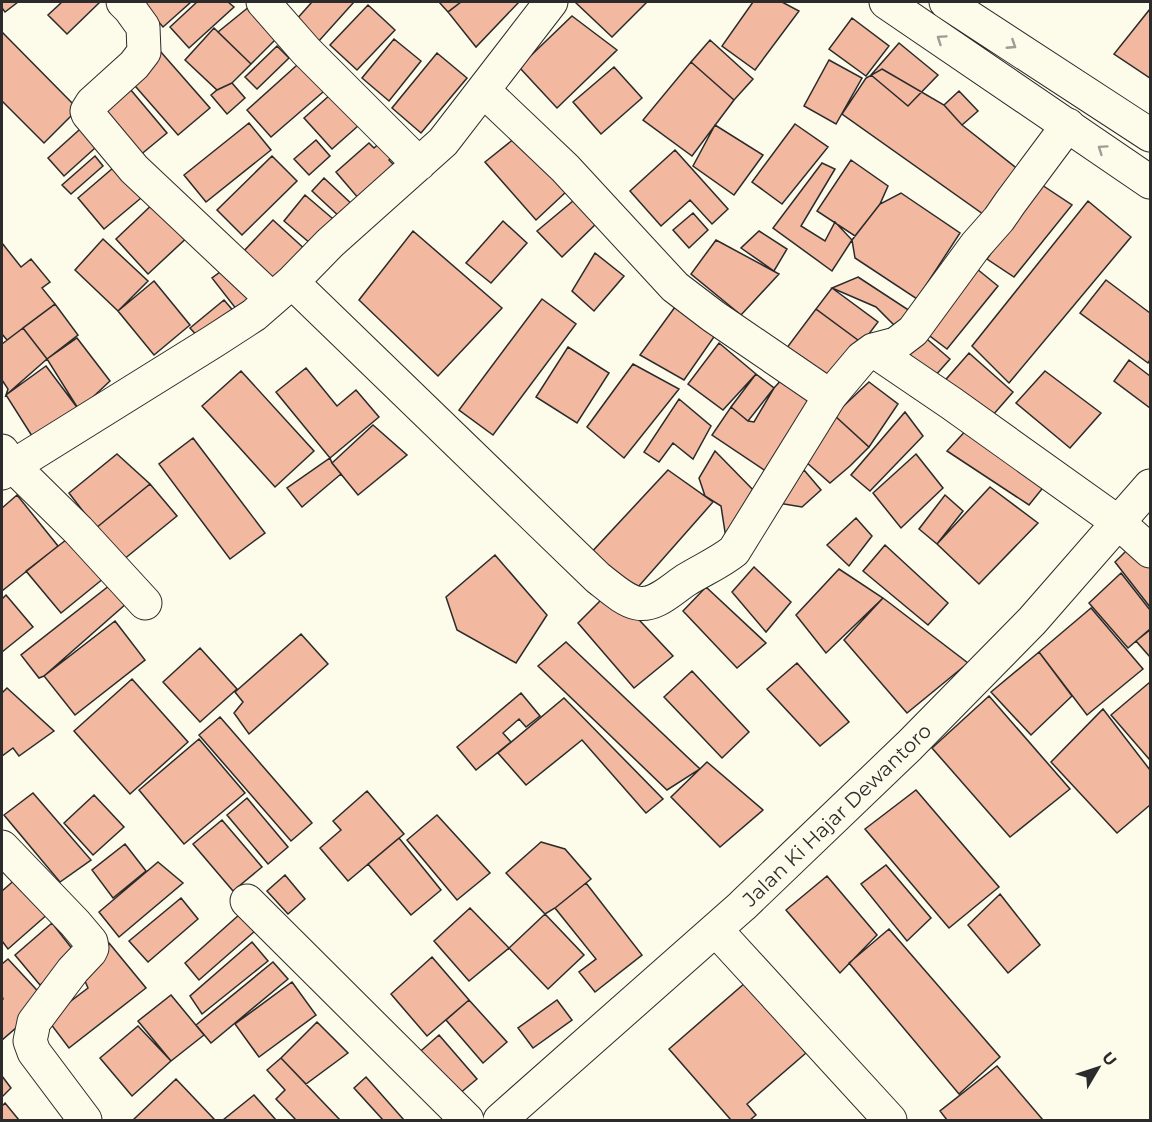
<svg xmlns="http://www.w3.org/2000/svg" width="1152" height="1122" viewBox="0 0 1152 1122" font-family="Montserrat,sans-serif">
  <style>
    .building { fill: #f2b8a0; stroke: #2b2b2b; stroke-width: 1.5 }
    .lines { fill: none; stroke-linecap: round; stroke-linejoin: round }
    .minor-casing { stroke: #2b2b2b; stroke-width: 35 }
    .highway-casing { stroke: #2b2b2b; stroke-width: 35 }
    .minor { stroke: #fdfbea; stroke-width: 33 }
    .highway { stroke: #fdfbea; stroke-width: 33 }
    .oneway { stroke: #9e9d94 }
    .labels { text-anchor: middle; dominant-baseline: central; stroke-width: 4.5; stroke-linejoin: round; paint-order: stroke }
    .street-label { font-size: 20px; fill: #2b2b2b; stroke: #fdfbea }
  </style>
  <rect width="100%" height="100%" fill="#fdfbea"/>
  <path class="building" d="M2,2H18L5,12L2,8Z
    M62,2H100L67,34L48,15Z
    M131,2H191L163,27L146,7Z
    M197,2H228L234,7L189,48L170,27Z
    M255,2L281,34L251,64L218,32Z
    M312,2H354L318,42L295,21Z
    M439,2H461L448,12Z
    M461,2H519L476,47L448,12Z
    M575,2H647L612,37Z
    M753,2H782L799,11L755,70L722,46Z
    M368,5L395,30L357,70L330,45Z
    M1150,9V78L1114,54Z
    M572,16L617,50L557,108L519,67Z
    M852,18L889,46L866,76L829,49Z
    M214,28L251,64L232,83L217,90L185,60Z
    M2,32L78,109L44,143L2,101Z
    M394,39L421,61L389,101L362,78Z
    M710,40L753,79L734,100L691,62Z
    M899,43L938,75L908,106L871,75Z
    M277,46L289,58L257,89L245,77Z
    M160,51L210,108L178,135L129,79Z
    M437,53L467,78L421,133L392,108Z
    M306,57L330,86L271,137L247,110Z
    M829,60L862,78L836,124L804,106Z
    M691,62L734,100L692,156L643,120Z
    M614,67L642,98L601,134L573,102Z
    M882,69L944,105L962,125L1019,170L983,214L842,114L866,78Z
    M125,83L167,133L133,161L91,112Z
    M232,83L245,98L227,114L211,95L217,90Z
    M339,87L367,118L332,149L304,118Z
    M959,91L978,111L962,125L944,105Z
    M89,121L105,139L64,176L48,158Z
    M249,123L271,150L206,202L184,175Z
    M795,124L828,147L782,204L752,182Z
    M715,125L763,155L734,195L693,166Z
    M520,134L567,191L536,220L485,162Z
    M316,140L330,156L309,175L294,159Z
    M383,140L395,154L389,160L396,167L359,199L336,172L369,143L374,148Z
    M675,150L728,209L712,224L690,200L661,226L630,191Z
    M95,156L103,166L71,194L62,185Z
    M272,156L297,181L242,235L217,210Z
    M851,160L888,186L880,204L855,236L817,211Z
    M120,162L147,193L104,229L78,198Z
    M822,163L835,169L801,226L825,241L835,222L852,240L832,271L773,228Z
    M324,178L355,207L343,220L312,191Z
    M1039,183L1072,205L1014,277L987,259Z
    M901,193L960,233L917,299L855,258L852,240L880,204Z
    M305,195L339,224L317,249L284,221Z
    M579,196L601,219L562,257L537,231Z
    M159,198L192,233L148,274L116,239Z
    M1088,201L1131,237L1009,383L972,346Z
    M693,213L708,230L689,248L673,230Z
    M273,220L308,252L277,286L242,253Z
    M503,221L527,243L491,283L466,263Z
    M413,231L502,308L438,376L359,300Z
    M759,231L787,249L774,271L741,248Z
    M103,239L148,281L118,311L75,270Z
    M716,240L779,274L741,315L691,274Z
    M2,243L21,267L31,259L50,282L42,288L55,304L7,340L2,334Z
    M595,253L624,276L594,311L572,291Z
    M231,264L256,296L237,310L212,278Z
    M977,269L998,286L947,349L926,333Z
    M858,277L910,311L898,329L876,307L832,288Z
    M1106,280L1150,313V360L1148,363L1080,313Z
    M154,281L190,325L154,355L118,311Z
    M832,288L878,322L862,343L816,309Z
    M542,299L576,324L493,435L459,410Z
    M224,300L236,314L202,341L190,328Z
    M55,304L78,335L47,359L23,328Z
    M675,307L716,334L684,380L640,355Z
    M816,309L862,343L826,385L783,353Z
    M23,328L47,359L6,395L8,389L2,380V344Z
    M921,334L950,359L935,376L906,352Z
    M77,338L110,381L79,410L47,359Z
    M719,343L756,374L723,410L688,384Z
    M568,347L609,373L577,423L536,397Z
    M969,353L1013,392L986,423L941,385Z
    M1129,360L1150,376V408L1114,381Z
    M633,364L679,389L624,458L587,427Z
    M46,366L79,410L39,447L6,395Z
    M306,368L337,406L356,390L379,417L330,458L276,392Z
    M241,371L314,451L275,487L202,406Z
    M1045,371L1101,413L1070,448L1016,403Z
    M756,374L774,388L748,421L731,407Z
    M785,376L823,401L773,476L712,435L731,407L748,421L754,422L774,388Z
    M869,382L898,404L869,447L834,415Z
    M679,399L711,426L693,459L673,443L659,462L644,452Z
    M905,412L923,436L870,491L851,475Z
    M834,415L869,447L850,466L830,483L798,455Z
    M373,425L407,455L358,495L332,463Z
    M970,426L1050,479L1029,505L947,451Z
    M193,438L265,533L230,559L159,464Z
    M715,451L762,499L727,545L721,506L705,496L699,478Z
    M117,454L150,484L96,528L69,493Z
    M916,454L943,488L901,528L873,493Z
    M330,458L332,463L341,474L302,507L287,488Z
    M668,470L713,502L631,595L588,556Z
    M804,470L821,490L802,507L772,502Z
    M150,484L177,516L123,560L96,528Z
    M990,487L1038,523L979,584L937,544Z
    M17,495L58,546L2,591V508Z
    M945,495L963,511L937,544L919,529Z
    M856,518L872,536L849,566L827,545Z
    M75,533L109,574L61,613L26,571Z
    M1134,543L1150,560V607L1115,562Z
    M885,545L948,603L928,625L863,571Z
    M495,555L547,615L516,663L457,630L446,597Z
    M754,567L791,602L766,632L732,592Z
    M839,569L883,598L826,653L796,615Z
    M1121,573L1150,610V629L1128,648L1089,603Z
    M119,578L135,596L44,676L39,678L21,655Z
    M706,587L766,643L737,668L683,611Z
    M611,590L673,656L634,688L578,623Z
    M6,595L33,627L2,652V599Z
    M883,598L968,663L907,713L844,640Z
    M1091,608L1143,669L1087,715L1039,652Z
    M115,621L145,660L75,715L44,676Z
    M1150,630V657L1136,641Z
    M301,634L328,664L249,734L234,713L243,702L235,692Z
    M566,642L700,769L667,790L538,666Z
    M200,648L237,689L200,722L163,682Z
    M1039,652L1072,696L1031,735L991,692Z
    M797,663L849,722L820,746L767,689Z
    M692,671L749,732L722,758L664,697Z
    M132,679L188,742L130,794L74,731Z
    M1150,682V757L1149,759L1111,715Z
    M7,688L54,731L19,756L13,748L2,756V693Z
    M521,693L540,716L526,727L519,719L503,733L511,742L476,770L457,747Z
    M989,696L1070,789L1010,837L932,748Z
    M564,698L663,799L646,813L582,740L526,785L498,753Z
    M1103,709L1150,770V805L1117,833L1051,762Z
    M220,717L312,823L291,841L199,735Z
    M199,739L245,793L184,844L139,790Z
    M707,762L763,810L720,847L671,797Z
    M916,790L999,887L949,928L865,829Z
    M367,791L404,834L348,881L320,848L341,830L333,821Z
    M33,793L91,860L60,882L4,815Z
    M94,795L124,827L93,855L64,823Z
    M247,798L288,847L268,864L227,815Z
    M437,815L490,873L457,900L407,840Z
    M222,820L262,867L233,891L193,844Z
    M399,838L441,890L411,915L368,864Z
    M541,842L565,849L591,879L555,908L545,914L506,873Z
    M125,844L146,871L113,898L92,870Z
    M158,862L183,883L119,937L99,912Z
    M886,865L931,918L907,941L861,884Z
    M285,875L305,899L288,914L267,891Z
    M827,876L877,935L840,973L786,910Z
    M18,877L49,913L8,949L2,941V891Z
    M586,883L642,955L595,992L579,972L596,959L555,908Z
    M1000,894L1040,945L1008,973L968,925Z
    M181,898L198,919L148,962L129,941Z
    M470,908L509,948L469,981L434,941Z
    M240,914L255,931L199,980L185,963Z
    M545,914L584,955L548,989L509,948Z
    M52,923L77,955L40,985L15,955Z
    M889,929L1000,1057L959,1094L849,963Z
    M252,942L268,961L202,1014L190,996Z
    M109,943L146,988L69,1048L47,1019L88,988L79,967Z
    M432,957L469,1000L427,1036L391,994Z
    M8,959L47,1001L2,1040V1000L3,999L2,996V964Z
    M273,962L288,979L211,1043L196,1025Z
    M292,982L316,1015L259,1057L235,1024Z
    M745,983L806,1053L747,1104L756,1115L750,1120H731L669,1049Z
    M171,995L204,1035L171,1061L138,1021Z
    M469,1000L507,1042L483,1063L446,1020Z
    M557,1000L572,1020L533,1048L518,1028Z
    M317,1022L348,1053L306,1084L281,1058Z
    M138,1026L171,1061L132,1096L100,1058Z
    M439,1035L477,1079L453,1099L415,1056Z
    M281,1058L340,1120H296L276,1099L285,1090L267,1070Z
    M997,1066L1043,1120H947L940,1111Z
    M2,1076L11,1088L2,1097Z
    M366,1077L404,1120H383L354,1088Z
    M176,1079L214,1119L213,1120H133Z
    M254,1095L276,1120H223Z
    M5,1103L19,1120H2V1106Z"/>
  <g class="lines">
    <defs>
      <path id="minor" d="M123,2L130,9L143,27L144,52L134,65L92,103L87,111L88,114L134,169L272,299
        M263,2L306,51L419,164
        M483,90L565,168L675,287L713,316L830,396
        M292,282L598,578C609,586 623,600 637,603C655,607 672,589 686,580C702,570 719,563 734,551L830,396L862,358L873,350L896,344L913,331L976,245L999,219L1010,203L1068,125
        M873,350L951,403L1119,523L1150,551
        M2,451L13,466L78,530L145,603
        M2,473L214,341L254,315L292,282L330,243L443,142L551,2
        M2,847L75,923L91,942L92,948L90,952L73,970L34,1022L30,1041L34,1052L85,1120
        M247,901L467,1120
        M716,930L890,1120
        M500,1120L742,906L909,746L1032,621L1150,486"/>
      <path id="highway" d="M886,2L1150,182
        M946,2L1150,135"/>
    </defs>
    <use href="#minor" class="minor-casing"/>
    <use href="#highway" class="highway-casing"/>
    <use href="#minor" class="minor"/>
    <use href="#highway" class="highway"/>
  </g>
  <defs><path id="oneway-chevron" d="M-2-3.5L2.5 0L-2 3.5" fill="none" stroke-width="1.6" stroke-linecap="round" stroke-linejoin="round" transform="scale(1.5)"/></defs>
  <g class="oneway">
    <use href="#oneway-chevron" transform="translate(941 39) rotate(-146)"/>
    <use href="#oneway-chevron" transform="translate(1012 45) rotate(33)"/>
    <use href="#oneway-chevron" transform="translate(1102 149) rotate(-145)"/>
  </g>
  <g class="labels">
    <g class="street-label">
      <text transform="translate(837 815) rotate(-44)">Jalan Ki Hajar Dewantoro</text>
    </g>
  </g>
  <rect width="1152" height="1122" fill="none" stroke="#2b2b2b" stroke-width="6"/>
  <g transform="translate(1098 1068) rotate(51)" stroke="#fdfbea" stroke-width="4.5" paint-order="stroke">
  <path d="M0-4.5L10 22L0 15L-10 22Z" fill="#2b2b2b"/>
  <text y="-9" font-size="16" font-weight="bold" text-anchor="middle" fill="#2b2b2b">U</text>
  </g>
</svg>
